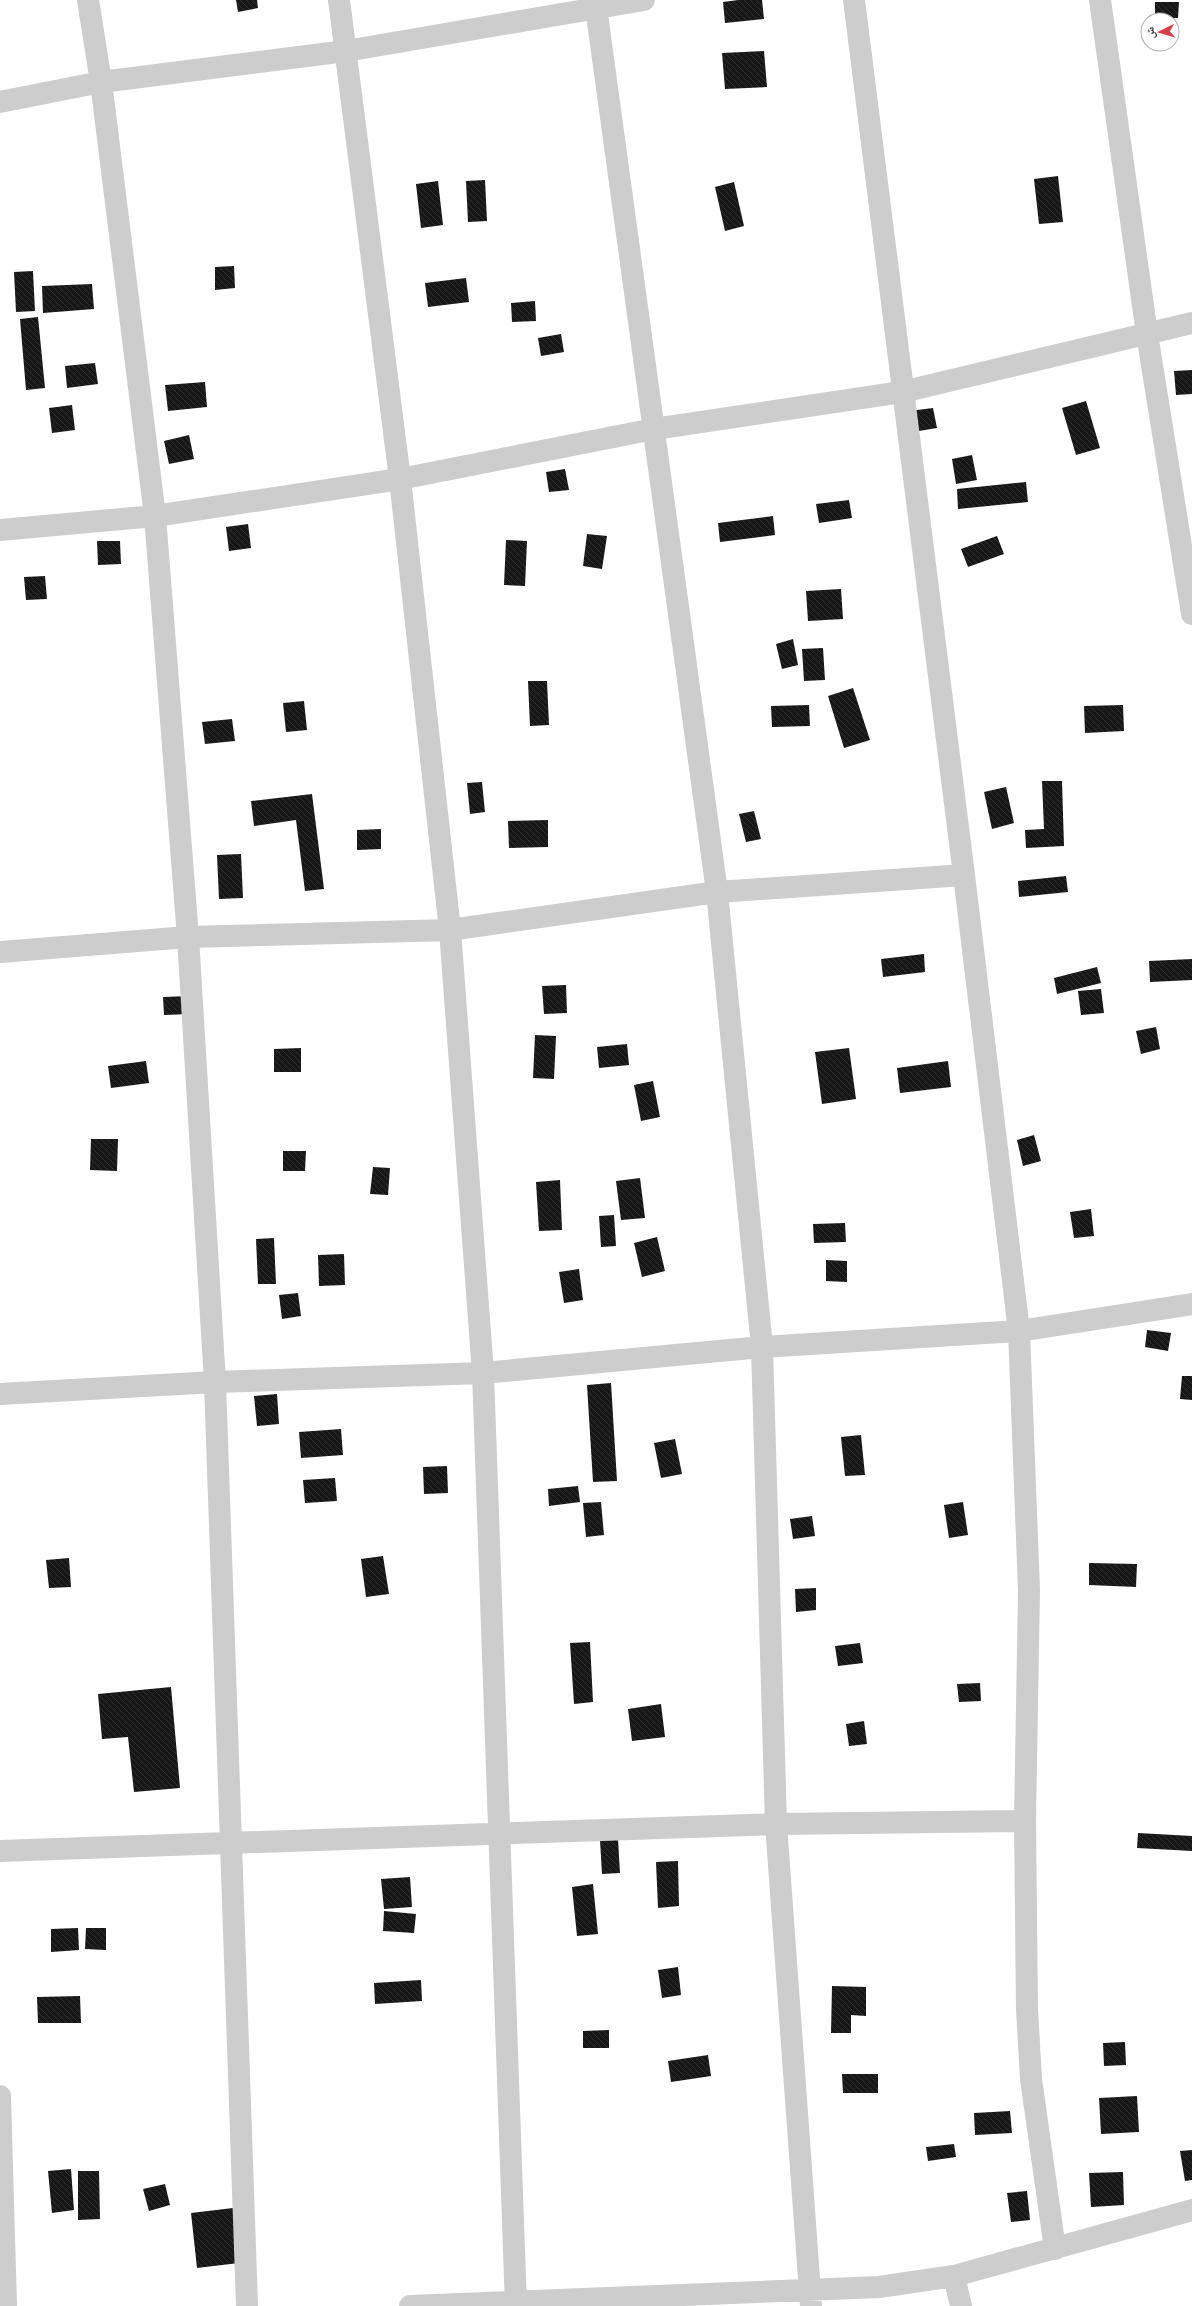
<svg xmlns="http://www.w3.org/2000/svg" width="1192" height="2306" viewBox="0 0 1192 2306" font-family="'Nunito Sans','Noto Naskh Arabic',sans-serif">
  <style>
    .building { fill: url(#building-back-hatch) }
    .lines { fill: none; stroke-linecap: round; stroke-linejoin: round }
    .minor { stroke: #cdcdcd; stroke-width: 22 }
  </style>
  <defs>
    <pattern id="building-back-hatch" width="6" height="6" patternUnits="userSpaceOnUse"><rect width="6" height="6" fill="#171717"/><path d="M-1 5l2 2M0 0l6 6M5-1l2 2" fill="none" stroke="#303030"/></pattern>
  </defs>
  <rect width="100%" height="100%" fill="#fff"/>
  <path class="building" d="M236,0H257L258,8L238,12Z
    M738,0H762L764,19L725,23L723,2Z
    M1155,2H1179L1178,18H1155Z
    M764,51L767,87L725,89L722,53Z
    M1058,176L1063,222L1039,224L1034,179Z
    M485,180L487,221L468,222L466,181Z
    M438,181L443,225L421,228L416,184Z
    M734,182L744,226L725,231L715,187Z
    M234,266L235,288L215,290V267Z
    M33,271L35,311L16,312L14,272Z
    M466,278L469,302L428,307L425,283Z
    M92,284L94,309L43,313L42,286Z
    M535,301L536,321L512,322L511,303Z
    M38,317L45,388L26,390L20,319Z
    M561,334L564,352L541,356L538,338Z
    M95,363L98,384L67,388L65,366Z
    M1192,370V394L1176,395L1174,371Z
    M205,382L207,407L168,411L165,385Z
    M1086,401L1100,448L1076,455L1062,408Z
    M72,405L75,430L52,433L49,408Z
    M933,408L937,428L913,432L909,411Z
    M189,435L194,459L169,464L164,441Z
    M972,455L977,480L956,484L952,459Z
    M565,469L569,490L549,492L546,472Z
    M1026,482L1028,502L958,509L957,489Z
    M849,500L852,518L819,523L816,504Z
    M773,516L775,535L720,542L718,523Z
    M248,524L251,548L229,551L226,527Z
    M587,534L607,536L602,569L583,566Z
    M997,536L1004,554L968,567L961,549Z
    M506,540L527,541L525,586L504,585Z
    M97,541H120L121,564L98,565Z
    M45,576L47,599L26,600L24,577Z
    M841,589L843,619L808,621L806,591Z
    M793,639L798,665L782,669L776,644Z
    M823,648L825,680L804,681L802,649Z
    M528,681H547L549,725L530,726Z
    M853,688L870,740L844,748L828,696Z
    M304,701L307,730L286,732L283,703Z
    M809,705L810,726L772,727L771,706Z
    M1123,705L1124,731L1085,733L1084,706Z
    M232,719L235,741L205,744L202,722Z
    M1042,781H1062L1064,846L1026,848L1025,830L1044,829Z
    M482,782L485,812L470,814L467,783Z
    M1006,787L1014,823L992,829L984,792Z
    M312,794L324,889L305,891L296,820L254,826L251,801Z
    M754,811L761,839L746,842L739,814Z
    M548,820V847L509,848L508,821Z
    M381,829V849L357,850V830Z
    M241,854L243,898L219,899L217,855Z
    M1066,876L1068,892L1019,897L1018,881Z
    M924,954L925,972L883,977L881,959Z
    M1192,959V980L1150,982L1149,961Z
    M1097,967L1101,983L1057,994L1054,978Z
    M566,985L567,1013L544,1014L542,986Z
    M1101,989L1104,1013L1081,1015L1078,991Z
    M190,996L191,1014L164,1015L163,997Z
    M1156,1027L1160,1049L1141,1054L1136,1031Z
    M535,1035L556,1036L554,1079L533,1078Z
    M627,1044L629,1065L599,1068L597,1047Z
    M301,1048V1072H274V1049Z
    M849,1048L856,1099L822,1104L815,1052Z
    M146,1061L149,1083L111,1088L108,1066Z
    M948,1061L951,1087L900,1093L897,1068Z
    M653,1081L660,1117L641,1121L634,1085Z
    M1034,1135L1041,1161L1023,1166L1017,1140Z
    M91,1139H118L117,1171L90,1170Z
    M283,1151H306L305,1171H283Z
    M373,1167L390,1168L388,1195L370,1194Z
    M640,1178L645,1218L621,1220L616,1181Z
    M560,1180L562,1230L539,1231L536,1182Z
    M1091,1209L1094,1236L1074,1238L1070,1212Z
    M614,1215L616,1246L601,1247L599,1216Z
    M845,1223L846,1242L814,1243L813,1224Z
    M657,1237L665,1271L642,1277L634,1243Z
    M274,1238L276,1284H258L256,1239Z
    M344,1254L345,1285L319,1286L318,1255Z
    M826,1260L847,1261V1282L826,1281Z
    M579,1269L583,1300L564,1303L559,1272Z
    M298,1293L301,1316L282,1319L279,1295Z
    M1147,1330L1171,1333L1168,1351L1145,1347Z
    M1182,1376H1192V1400L1180,1399Z
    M611,1383L617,1481L593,1482L587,1385Z
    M277,1394L279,1424L257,1426L254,1396Z
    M341,1429L343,1455L301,1458L299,1432Z
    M861,1435L865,1475L845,1476L841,1437Z
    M675,1439L682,1474L661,1478L654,1443Z
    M447,1466L448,1493L424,1494L423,1467Z
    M335,1478L337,1501L305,1503L303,1480Z
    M578,1486L580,1502L549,1506L548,1489Z
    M601,1502L604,1535L586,1537L583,1503Z
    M963,1502L968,1535L949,1538L944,1505Z
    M812,1516L815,1536L793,1539L790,1519Z
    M383,1556L389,1594L366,1597L361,1559Z
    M69,1558L71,1587L49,1588L46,1560Z
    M1089,1563L1137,1564L1136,1587L1089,1585Z
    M816,1588V1610L796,1612L795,1589Z
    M590,1642L593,1702L574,1704L570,1643Z
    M860,1643L863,1663L838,1666L835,1646Z
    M980,1683L981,1701L959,1702L957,1684Z
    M171,1687L180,1788L134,1792L128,1737L102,1739L98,1694Z
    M661,1704L665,1737L632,1741L628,1709Z
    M864,1721L867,1744L849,1746L846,1724Z
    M1138,1833L1192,1836V1851L1137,1848Z
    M618,1839L620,1873L602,1874L600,1840Z
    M678,1861L679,1906L658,1908L656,1862Z
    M410,1877L412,1907L384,1909L381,1879Z
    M593,1884L598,1934L577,1936L572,1887Z
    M384,1911L416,1914L414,1933L383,1931Z
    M78,1928L79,1950L51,1952V1929Z
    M86,1928H106V1950L85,1949Z
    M678,1967L681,1995L662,1998L658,1970Z
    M421,1980L422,2001L375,2004L374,1983Z
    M832,1986L866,1987V2016L851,2015V2033H831Z
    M80,1996L81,2023H38L37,1997Z
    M609,2030V2048H583V2031Z
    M1125,2042L1126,2065L1104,2066L1103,2043Z
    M708,2055L711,2076L671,2082L668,2061Z
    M842,2074H878V2093H843Z
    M1137,2096L1139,2132L1101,2134L1099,2098Z
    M1010,2111L1012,2133L975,2135L974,2113Z
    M954,2144L956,2157L928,2161L926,2147Z
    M1192,2150V2180L1185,2181L1180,2151Z
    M71,2169L74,2210L52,2213L48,2171Z
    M78,2171H99L100,2219L78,2220Z
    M1123,2172L1124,2205L1091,2207L1089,2173Z
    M165,2184L170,2205L149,2211L143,2189Z
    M1027,2191L1030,2220L1011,2222L1007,2193Z
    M233,2208L239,2263L197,2268L191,2213Z"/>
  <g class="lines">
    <path class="minor" d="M88,0L101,82L155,516L188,937L215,1382L247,2306
      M339,0L400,479L450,930L483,1373L516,2306
      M595,0L717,892L762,1347L776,1824L811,2306
      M854,0L964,875L1019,1331L1029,1590L1025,1821L1027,2009L1031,2079L1055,2249
      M1100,0L1147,334L1192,614
      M0,102L101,82L346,51L644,0
      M0,530L155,516L400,479L654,429L902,392L1192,323
      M0,952L188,937L450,930L717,892L964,875
      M0,1394L215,1382L483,1373L762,1347L1019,1331L1192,1304
      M0,1851L776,1824L1025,1821
      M0,2096L6,2306
      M954,2276L961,2306
      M410,2306L879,2287L954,2276L1192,2210"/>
  </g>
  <g transform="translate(1160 32) rotate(265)"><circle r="19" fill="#ffffff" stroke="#acacac"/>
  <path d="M0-3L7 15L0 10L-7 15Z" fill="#d7414c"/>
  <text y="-6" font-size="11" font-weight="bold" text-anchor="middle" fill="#303030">ش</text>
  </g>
</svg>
